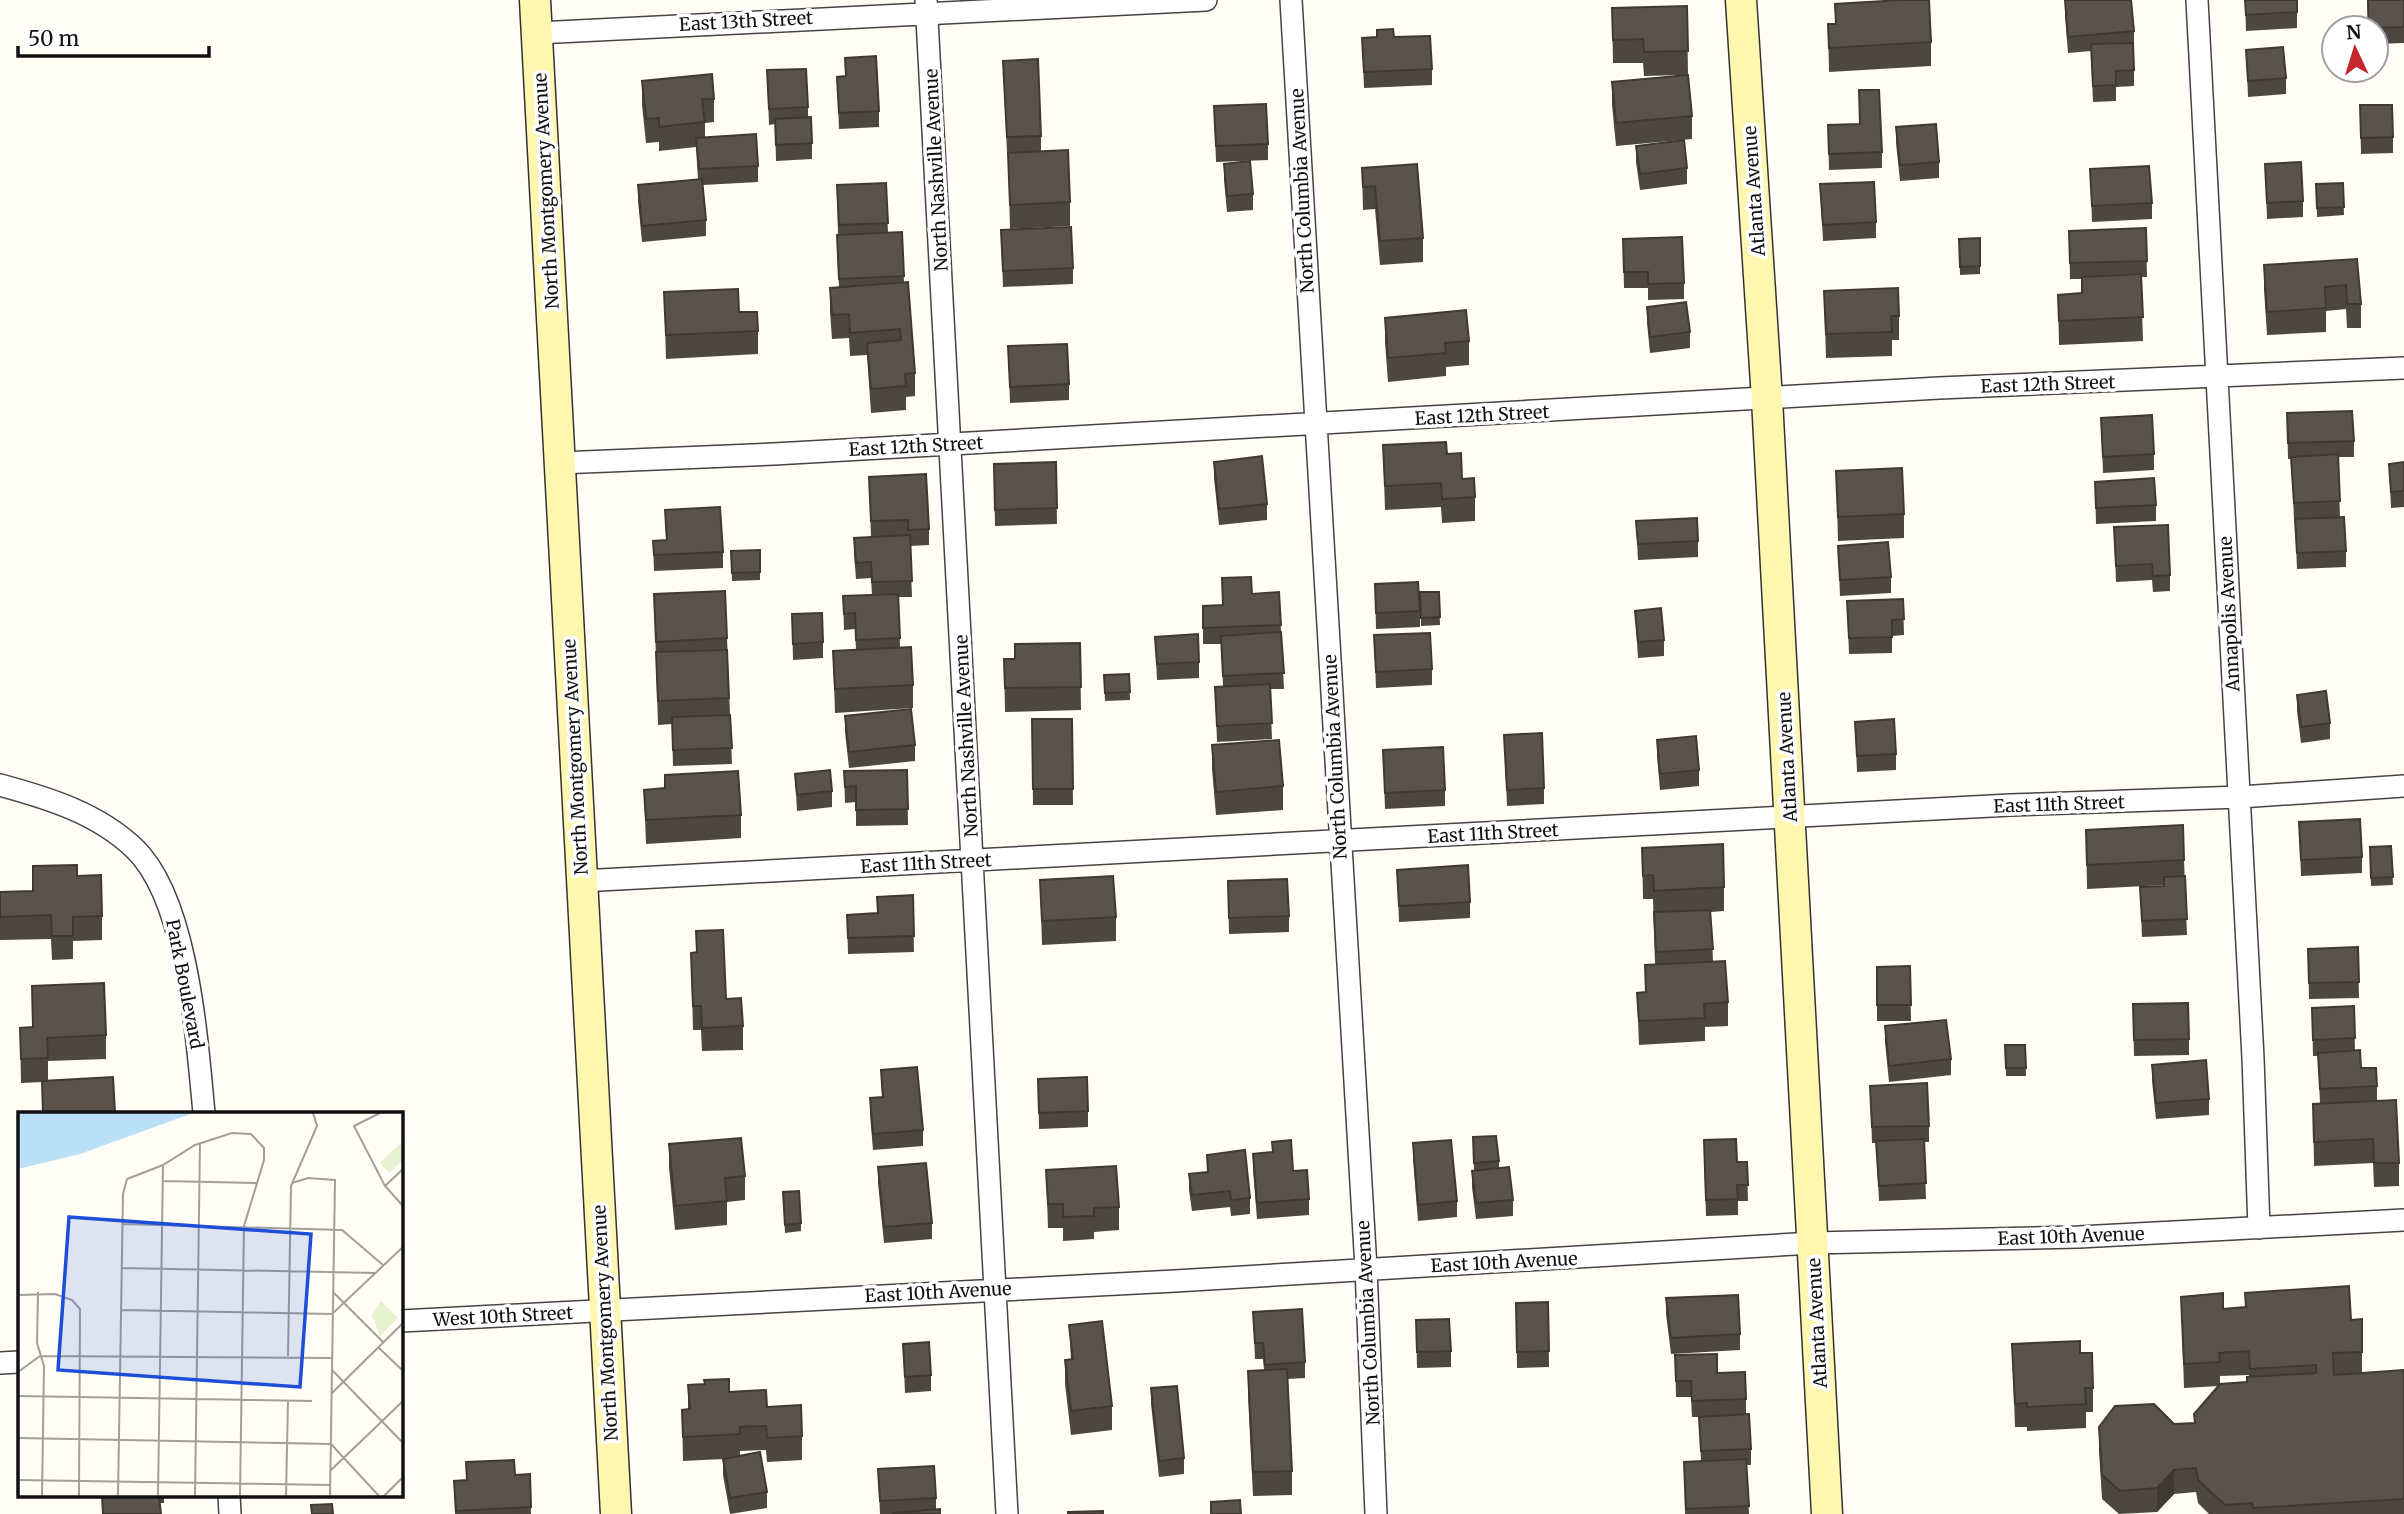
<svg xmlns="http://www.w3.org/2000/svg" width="2404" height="1514" viewBox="0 0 2404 1514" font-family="Merriweather,serif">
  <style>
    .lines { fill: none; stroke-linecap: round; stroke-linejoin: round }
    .street-casing { stroke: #444; stroke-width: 24 }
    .secondary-casing { stroke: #333; stroke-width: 33 }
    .street { stroke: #fff; stroke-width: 21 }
    .secondary { stroke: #fff6b0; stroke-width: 30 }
    .wall { fill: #4d4742; fill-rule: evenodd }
    .shaded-wall { fill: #3f3936 }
    .building { fill: #5a524d; stroke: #3f3936; stroke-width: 2 }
    .labels { text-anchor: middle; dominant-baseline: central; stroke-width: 7; stroke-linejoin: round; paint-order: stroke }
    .street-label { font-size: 18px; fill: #111; stroke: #fff }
    .inset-road { fill: none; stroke: #a09f9a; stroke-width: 2 }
    .view { fill: #1d4ed8; fill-opacity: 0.15; stroke: #1d4ed8; stroke-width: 3.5 }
    .inset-edge { fill: none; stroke: #111; stroke-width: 3.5 }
  </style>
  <rect width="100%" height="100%" fill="#fffdf5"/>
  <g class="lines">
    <defs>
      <path id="street" d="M926,0L1007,1514
        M1291,0L1366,1268L1376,1514
        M2197,0L2253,1058L2259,1228
        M537,33L1206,0
        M560,463L774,454L1939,388L2404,368
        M0,785C48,798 97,813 134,848C188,899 197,1041 204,1113
        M581,881L2010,805L2240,797L2404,786
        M401,1321L1175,1281L1813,1243L2079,1237L2404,1220
        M0,1363L19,1362
        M229,1495L230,1514"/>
      <path id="secondary" d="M535,0L616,1514
        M1741,0L1767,399L1827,1514"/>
    </defs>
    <use href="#street" class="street-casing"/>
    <use href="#secondary" class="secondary-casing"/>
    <use href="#street" class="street"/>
    <use href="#secondary" class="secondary"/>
  </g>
  <path class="wall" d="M2065,0L2134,31V86L2116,87V101L2093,102L2091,51L2068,53L2065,16Z
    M2245,0H2297V28L2246,31Z
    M2367,0H2404V43L2376,44V28H2368Z
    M1835,4L1931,42V66L1829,72L1828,24H1835Z
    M1687,6L1688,75L1692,116V139L1616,146L1612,105V82L1682,75L1644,76L1643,63H1613L1612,8Z
    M1394,37L1432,69V85L1364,88L1362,38Z
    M2246,50L2286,78V94L2248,97Z
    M845,58L879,111V127L839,129L837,77L845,76Z
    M1003,61L1041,136V151L1070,202V226L1010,229L1008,153H1007Z
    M767,70L808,107V118L812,143V159L776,161L775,124L769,125Z
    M642,81L714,99V122L705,123V138L758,166V182L703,185L706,220V236L642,242L638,201V185L698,180L696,147L659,151V142L646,143L642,105Z
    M1859,90L1882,152V168L1829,170L1828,125L1860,124Z
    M2360,105L2393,137V153L2361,154Z
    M1214,106L1268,144V160L1216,162Z
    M1896,127L1939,162V178L1900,181L1896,143Z
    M1636,146L1687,168V184L1640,190L1636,162Z
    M1224,164L1253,194V210L1227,212L1224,180Z
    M2265,164L2303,201V217L2267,219Z
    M1362,168L1423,238V262L1380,265L1375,209L1363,210Z
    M2090,169L2152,203V219L2092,222Z
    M886,183L888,233L902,232L904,282L915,373V396L906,397V410L871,413L867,355L850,356L849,338L832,339L830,312V288L839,287L837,251V235H838L837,185Z
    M2343,183L2344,215L2317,217L2316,184Z
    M1820,184L1876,222V238L1823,241Z
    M2146,228L2147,277H2141L2143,341L2059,345L2058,295L2082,293V279H2070L2069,231Z
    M1001,230L1073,268V284L1003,287Z
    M1980,238V274L1960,275L1959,239Z
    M1623,239L1684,283V299L1648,300V288H1624Z
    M2357,259L2361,304V328H2347L2346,309L2326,311V332L2267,335L2264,289V265Z
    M1824,291L1899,316V340H1892V356L1826,358Z
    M664,292L739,312L758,331V354L666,359Z
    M1647,307L1690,332V348L1650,353L1647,323Z
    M1385,318L1469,341V365L1446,367V376L1388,382L1385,342Z
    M1008,346L1069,384V400L1010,403Z
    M2287,413L2354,441V457H2338L2340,517L2294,519L2291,459H2288Z
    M2101,418L2154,454V470L2103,473Z
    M1383,445L1447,454L1475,497V521L1442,523L1441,507L1385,510Z
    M1056,462L1057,524L995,526L994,464Z
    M1214,462L1267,504V520L1219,525L1214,478Z
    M2404,462V507L2391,508L2389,464Z
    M1836,471L1904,514V538L1838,541Z
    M869,477L929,529V545L910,546L912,597H899L900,648L913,685V708L835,713L833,651L856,650L855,629L844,630L843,596L872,595L871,578L856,579L854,554V538L871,537Z
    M2095,482L2156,505V521L2096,524Z
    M665,510L723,552V568L654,571L653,541L666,540Z
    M2295,519L2346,551V567L2297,569Z
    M1636,521L1698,541V557L1638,560Z
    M2114,527L2170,575V591L2153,592L2152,580L2116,582Z
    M1838,546L1891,577V593L1840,596Z
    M760,550V580L732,581L731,551Z
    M1222,578L1252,594L1279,592L1284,689H1270L1272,739L1217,742L1215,687L1223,686L1221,644H1203V606H1222Z
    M1375,584L1420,611V627L1376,629Z
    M1420,592H1439L1440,625L1421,626Z
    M654,594L727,638L732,764L673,766L672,724L658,725Z
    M1903,599L1904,635L1892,636V653L1849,654L1847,601Z
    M1635,611L1664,640V656L1638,658Z
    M792,614L823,642V658L793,660Z
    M1374,635L1432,669V685L1376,688Z
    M1155,637L1199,662V678L1157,680Z
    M1080,643L1081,710L1005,712L1004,659H1015Z
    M1129,674L1130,700L1105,701L1104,675Z
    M2297,695L2330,723V739L2301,743L2297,711Z
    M845,716L915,745V761L849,768L845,732Z
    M1032,719H1072L1073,805H1033Z
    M1855,722L1896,754V770L1857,772Z
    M1504,735L1544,788V804L1507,806Z
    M1657,740L1699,770V786L1660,790L1657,756Z
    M1212,745L1283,786V810L1216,815L1212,769Z
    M1383,750L1445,790V806L1385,809Z
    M907,770L908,825L856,826V802L845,803L844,771Z
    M795,774L832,791V807L797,811Z
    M665,775L741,815V838L646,844L644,790L665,788Z
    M2299,822L2362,857V873L2301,876Z
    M2086,830L2184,860L2187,935L2142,937L2140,887L2164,886V885L2087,889Z
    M2391,846L2393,885L2371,886L2370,847Z
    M1642,848L1724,887V911L1711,912L1713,961L1728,1002V1026L1705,1027V1041L1639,1045L1637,993L1645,992V965L1655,964L1653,899H1643Z
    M33,866L77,876L102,916V940L73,941V959L52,960L51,939L0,940V892L33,891Z
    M1397,870L1470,902V918L1399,922Z
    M1040,880L1116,917V941L1042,945Z
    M1228,881L1289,916V932L1229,934Z
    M913,895L914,952L848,954L847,915L877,914Z
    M696,931L726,999L743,1026V1050L702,1051L701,1030H693L691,953L696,952Z
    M2358,947L2359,998L2309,999L2308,949Z
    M1910,966L1911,1021H1877V967Z
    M32,986L106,1035V1059L48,1061V1081L115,1113H42V1082L21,1083L20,1028L32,1027Z
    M2133,1004L2189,1039V1055L2134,1056Z
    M2354,1006L2355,1051L2361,1068L2377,1086V1101L2399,1163V1186L2374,1187L2373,1163L2314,1166L2313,1104H2320L2318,1056H2313L2312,1008Z
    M1885,1026L1951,1059V1075L1889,1082L1885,1042Z
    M2005,1045H2025L2026,1076H2006Z
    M2152,1065L2209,1099V1115L2156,1119L2152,1081Z
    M881,1070L923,1130V1146L873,1150L870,1114V1098L882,1097Z
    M1038,1079L1088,1111V1127L1039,1129Z
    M1870,1086L1929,1126V1142H1924L1926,1199L1879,1201L1876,1143H1872Z
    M1473,1137L1499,1161V1168L1513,1200V1216L1476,1219L1472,1187V1171H1474Z
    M1272,1142L1309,1199V1215L1257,1219L1253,1170V1154L1272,1152Z
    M1413,1143L1457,1201V1217L1418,1221L1413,1159Z
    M669,1144L745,1176V1200L727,1202V1225L675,1230L669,1168Z
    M1207,1155L1250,1198V1214L1231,1216L1230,1207L1192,1211L1189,1190V1174L1207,1172Z
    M1704,1156L1737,1162H1747L1748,1201H1738V1215L1706,1216Z
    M878,1167L932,1223V1239L884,1243L878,1183Z
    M1046,1170L1119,1207V1230L1094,1232V1239L1063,1241V1228H1048Z
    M783,1192L801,1223V1231L785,1233Z
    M2181,1297L2223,1309L2351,1320L2362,1319V1373L2404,1370V1514H2209L2198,1503L2196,1492L2174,1494L2157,1512L2119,1514L2102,1499L2099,1450V1427L2194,1423V1414L2219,1386L2184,1388ZM2249,1375L2247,1382L2220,1384V1376Z
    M1666,1298L1740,1334V1350L1671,1354L1666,1314Z
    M1548,1302L1549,1367L1517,1368L1516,1303Z
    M1253,1312L1305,1362V1378L1287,1379L1292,1471V1495L1253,1496L1248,1395V1371L1264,1370L1263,1359H1255Z
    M1416,1320L1451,1351V1367L1417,1368Z
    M1069,1325L1112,1406V1430L1071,1435L1065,1384V1360H1071Z
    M903,1344L931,1375V1391L905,1393Z
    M2012,1344L2080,1353L2093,1388V1412H2086V1428L2027,1431V1427H2015Z
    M1675,1355L1717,1373L1746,1399V1414L1751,1449V1465H1747L1749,1514H1685L1684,1462L1701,1461L1699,1417H1692L1691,1397H1676Z
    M688,1385L729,1392L767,1407L802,1436V1460L767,1462L766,1450L740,1451V1455L767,1492V1508L730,1514L723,1475V1459L683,1461L682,1410L688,1409Z
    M1151,1388L1184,1458V1474L1159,1477L1151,1404Z
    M466,1462L515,1475L530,1474L531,1514H455L454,1481L466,1480Z
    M878,1469L936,1498V1510L940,1514H880Z
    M111,1495H164V1503H160L161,1514H102V1496Z"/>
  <path class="shaded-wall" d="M2174,1470V1494L2157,1512V1488Z"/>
  <path class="building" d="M1901,0H1929L1931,42L1829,48L1828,24H1836L1835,4Z
    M2065,0H2131L2134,31L2068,37Z
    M2245,0H2297V12L2246,15Z
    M2368,0H2404V27L2369,28Z
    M1687,6L1688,51L1644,52L1643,39L1613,40L1612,8Z
    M1393,29L1394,37L1430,36L1432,69L1364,72L1362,38L1377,37V30Z
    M2133,43L2134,70L2116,71V85L2093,86L2091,44Z
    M2283,47L2286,78L2248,81L2246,50Z
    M876,56L879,111L839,113L837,77L846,76L845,58Z
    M1038,59L1041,136L1007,137L1003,61Z
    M806,69L808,107L769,109L767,70Z
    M712,74L714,99H702L705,122L659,127V118L646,119L642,81Z
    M1688,75L1692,116L1616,123L1612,82Z
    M1859,90H1879L1882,152L1829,154L1828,125L1860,124Z
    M1266,104L1268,144L1216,146L1214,106Z
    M2360,105H2392L2393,137L2361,138Z
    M811,117L812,143L776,145L775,119Z
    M1936,124L1939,162L1900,165L1896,127Z
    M756,134L758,166L699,169L696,138Z
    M1684,140L1687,168L1640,174L1636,146Z
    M1068,150L1070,202L1010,205L1008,153Z
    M1250,161L1253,194L1227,196L1224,164Z
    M2301,162L2303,201L2267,203L2265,164Z
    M1417,164L1423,238L1380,241L1375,186L1363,187L1362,168Z
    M2149,166L2152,203L2092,206L2090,169Z
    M702,179L706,220L642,226L638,185Z
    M1874,182L1876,222L1823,225L1820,184Z
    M886,183L888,223L839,225L837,185Z
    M2343,183L2344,207L2317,208L2316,184Z
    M1071,227L1073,268L1003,271L1001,230Z
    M2146,228L2147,261L2070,263L2069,231Z
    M902,232L904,276L839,279L837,235Z
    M1682,237L1684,283L1648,284V272H1624L1623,239Z
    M1980,238V266L1960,267L1959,239Z
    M2357,259L2361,304H2347L2346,285L2325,287L2326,308L2267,312L2264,265Z
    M2141,274L2143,317L2059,321L2058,295L2082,293V277Z
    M908,282L915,373L905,374L906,386L871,389L867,343L901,340L900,329L850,333L849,314L832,315L830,288Z
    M1898,288L1899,316H1891L1892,332L1826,334L1824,291Z
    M738,289L739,312H757L758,331L666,335L664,292Z
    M1686,302L1690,332L1650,337L1647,307Z
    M1466,310L1469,341L1445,343L1446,353L1388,358L1385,318Z
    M1067,344L1069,384L1010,387L1008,346Z
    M2352,411L2354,441L2288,443L2287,413Z
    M2152,415L2154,454L2103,457L2101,418Z
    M1446,442L1447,454L1461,453L1462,479L1474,478L1475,497L1442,499L1441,483L1385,486L1383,445Z
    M2338,454L2340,501L2294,503L2291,457Z
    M1262,456L1267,504L1219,509L1214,462Z
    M1056,462L1057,508L995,510L994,464Z
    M2404,462V491L2391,492L2389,464Z
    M1902,468L1904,514L1838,517L1836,471Z
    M926,474L929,529L908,530V520L871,521L869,477Z
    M2154,478L2156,505L2096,508L2095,482Z
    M720,507L723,552L654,555L653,541L667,540L665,510Z
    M2344,517L2346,551L2297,553L2295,519Z
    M1697,518L1698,541L1638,544L1636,521Z
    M2168,525L2170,575L2153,576L2152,564L2116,566L2114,527Z
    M910,535L912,581L872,582L871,562L856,563L854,538Z
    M1888,542L1891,577L1840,580L1838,546Z
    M760,550V572L732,573L731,551Z
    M1251,577L1252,594L1279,592L1281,625L1203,628V606L1223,605L1222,578Z
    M1418,582L1420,611L1376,613L1375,584Z
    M725,591L727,638L656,642L654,594Z
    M1420,592H1439L1440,617L1421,618Z
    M898,594L900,638L856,640L855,613L844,614L843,596Z
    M1903,599L1904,619L1892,620V637L1849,638L1847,601Z
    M1661,608L1664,640L1638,642L1635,611Z
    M822,613L823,642L793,644L792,614Z
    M1281,632L1284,673L1223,676L1221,636Z
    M1430,633L1432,669L1376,672L1374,635Z
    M1198,634L1199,662L1157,664L1155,637Z
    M1080,643L1081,687L1005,688L1004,659H1015V644Z
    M911,647L913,685L835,689L833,651Z
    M727,650L729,698L658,701L656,652Z
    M1129,674L1130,692L1105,693L1104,675Z
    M1270,684L1272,723L1217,726L1215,687Z
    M2326,691L2330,723L2301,727L2297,695Z
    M911,709L915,745L849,752L845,716Z
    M730,715L732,748L673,750L672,717Z
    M1032,719H1072L1073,789H1033Z
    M1894,719L1896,754L1857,756L1855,722Z
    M1542,733L1544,788L1507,790L1504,735Z
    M1696,736L1699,770L1660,774L1657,740Z
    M1279,740L1283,786L1216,792L1212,745Z
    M1443,747L1445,790L1385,793L1383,750Z
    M830,770L832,791L797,795L795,774Z
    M907,770L908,809L856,810V786L845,787L844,771Z
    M738,771L741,815L646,820L644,790L665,788V775Z
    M2360,819L2362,857L2301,860L2299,822Z
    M2183,825L2184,860L2087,865L2086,830Z
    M1723,844L1724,887L1654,891L1653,875L1643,876L1642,848Z
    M2391,846L2393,877L2371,878L2370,847Z
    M77,865V876L101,875L102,916L73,917V936H52L51,915L0,917V892L33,891V866Z
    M1468,865L1470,902L1399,906L1397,870Z
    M1113,876L1116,917L1042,921L1040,880Z
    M2185,876L2187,919L2142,921L2140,887L2164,886V877Z
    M1287,879L1289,916L1229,918L1228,881Z
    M913,895L914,936L848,938L847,915L878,913L877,897Z
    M1710,910L1713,949L1656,952L1654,912Z
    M723,930L726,999L741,998L743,1026L702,1028L701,1006H693L691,953L697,952L696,931Z
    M2358,947L2359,982L2309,983L2308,949Z
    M1725,961L1728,1002L1704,1004L1705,1018L1639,1021L1637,993L1646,992L1645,965Z
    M1910,966L1911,1005H1877V967Z
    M104,983L106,1035L47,1038L48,1058L21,1059L20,1028L33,1027L32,986Z
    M2188,1003L2189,1039L2134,1040L2133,1004Z
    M2354,1006L2355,1038L2313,1040L2312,1008Z
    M1946,1020L1951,1059L1889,1066L1885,1026Z
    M2005,1045H2025L2026,1068H2006Z
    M2360,1050L2361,1068H2376L2377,1086L2320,1089L2318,1053Z
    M2206,1060L2209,1099L2156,1103L2152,1065Z
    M917,1067L923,1130L873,1134L870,1098L883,1097L881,1070Z
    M113,1077L115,1113H43L42,1081Z
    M1087,1077L1088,1111L1039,1113L1038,1079Z
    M1927,1083L1929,1126L1872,1127L1870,1086Z
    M2396,1100L2399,1163H2374L2373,1139L2314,1142L2313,1104Z
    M1496,1136L1499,1161L1474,1163L1473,1137Z
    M741,1138L745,1176L725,1178L727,1201L675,1206L669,1144Z
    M1736,1139L1737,1162H1747L1748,1185H1737L1738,1199L1706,1200L1704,1140Z
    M1924,1139L1926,1183L1879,1186L1876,1141Z
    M1291,1140L1293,1171L1307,1170L1309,1199L1257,1203L1253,1154L1273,1152L1272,1142Z
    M1451,1140L1457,1201L1418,1205L1413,1143Z
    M1245,1150L1250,1198L1231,1200L1230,1191L1192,1195L1189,1174L1208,1172L1207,1155Z
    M926,1163L932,1223L884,1227L878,1167Z
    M1116,1166L1119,1207L1094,1208V1216L1063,1217V1204H1048L1046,1170Z
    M1509,1167L1513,1200L1476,1203L1472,1171Z
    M799,1191L801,1223L785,1225L783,1192Z
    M2349,1286L2351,1320L2362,1319V1352L2333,1353L2334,1375L2404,1370V1499L2253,1508L2252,1503L2225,1505L2198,1480L2196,1468L2174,1470L2157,1488L2120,1491L2102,1475L2099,1427L2115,1406L2154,1404L2174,1424L2195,1423L2194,1414L2220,1384L2247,1382V1377L2316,1373V1365L2250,1369L2249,1351L2219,1353L2220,1362L2184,1364L2181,1297L2223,1293V1309L2246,1307L2245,1293Z
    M1738,1295L1740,1334L1671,1338L1666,1298Z
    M1548,1302L1549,1351L1517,1352L1516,1303Z
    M1302,1309L1305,1362L1265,1365L1263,1343H1255L1253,1312Z
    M1449,1319L1451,1351L1417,1352L1416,1320Z
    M1102,1321L1112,1406L1071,1411L1065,1360L1073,1359L1069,1325Z
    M2080,1341V1353H2092L2093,1388H2085L2086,1404L2027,1407V1403L2015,1404L2012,1344Z
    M929,1342L931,1375L905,1377L903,1344Z
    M1717,1354V1373L1745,1372L1746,1399L1692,1401L1691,1381H1676L1675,1355Z
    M1287,1369L1292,1471L1253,1472L1248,1371Z
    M729,1379V1392L766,1390L767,1407L801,1405L802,1436L767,1438L766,1426L740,1427V1434L683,1437L682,1410L690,1409L688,1385L705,1384L704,1380Z
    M1177,1386L1184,1458L1159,1461L1151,1388Z
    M1749,1414L1751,1449L1701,1451L1699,1417Z
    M760,1452L767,1492L730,1498L723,1459Z
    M1746,1459L1749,1506L1686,1509L1684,1462Z
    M514,1460L515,1475L530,1474L531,1507L456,1511L454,1481L467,1480L466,1462Z
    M934,1466L936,1498L880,1501L878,1469Z
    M111,1495H159L161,1514H103L102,1496Z
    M1240,1500L1241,1514H1211V1502Z
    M332,1504L333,1514H312L311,1505Z
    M940,1509V1514L892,1513Z
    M1103,1511V1514H1068V1512Z"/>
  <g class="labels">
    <g class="street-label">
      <text transform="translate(746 21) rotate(-3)">East 13th Street</text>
      <text transform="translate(936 170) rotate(-93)">North Nashville Avenue</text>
      <text transform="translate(546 191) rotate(-93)">North Montgomery Avenue</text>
      <text transform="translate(1302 191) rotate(-93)">North Columbia Avenue</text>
      <text transform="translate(1754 191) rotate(-94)">Atlanta Avenue</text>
      <text transform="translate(2048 384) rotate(-2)">East 12th Street</text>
      <text transform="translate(1482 415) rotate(-3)">East 12th Street</text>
      <text transform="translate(916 446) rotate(-3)">East 12th Street</text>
      <text transform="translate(2229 614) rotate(-93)">Annapolis Avenue</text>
      <text transform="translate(966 736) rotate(-93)">North Nashville Avenue</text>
      <text transform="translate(575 757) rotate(-93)">North Montgomery Avenue</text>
      <text transform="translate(1335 757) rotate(-93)">North Columbia Avenue</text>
      <text transform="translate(1787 757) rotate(-93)">Atlanta Avenue</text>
      <text transform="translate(2059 804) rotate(-2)">East 11th Street</text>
      <text transform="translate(1493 833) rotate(-3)">East 11th Street</text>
      <text transform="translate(926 863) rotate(-3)">East 11th Street</text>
      <text transform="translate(185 984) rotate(79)">Park Boulevard</text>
      <text transform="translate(2071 1236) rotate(-2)">East 10th Avenue</text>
      <text transform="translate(1504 1262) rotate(-3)">East 10th Avenue</text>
      <text transform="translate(938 1292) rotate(-3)">East 10th Avenue</text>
      <text transform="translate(503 1316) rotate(-3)">West 10th Street</text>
      <text transform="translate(605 1323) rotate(-93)">North Montgomery Avenue</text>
      <text transform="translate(1368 1323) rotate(-93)">North Columbia Avenue</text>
      <text transform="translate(1817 1323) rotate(-93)">Atlanta Avenue</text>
    </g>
  </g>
  <g transform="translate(18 1112)">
    <rect width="385" height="385" fill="#fffdf5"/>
    <path d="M385,29V48L371,61L362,51ZM363,189L380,206L362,224L354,203Z" fill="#e6f2cf"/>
    <path d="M0,1H175L62,42L0,57Z" fill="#b9e0f7"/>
    <path class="inset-road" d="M362,1L336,14L367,74L385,94M109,67L145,53L177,33L214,21L233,22L246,36V48L226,114L222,384M145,69L240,71M274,71L290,66L317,68L312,384M367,74L385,57M105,112L324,118L365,153M104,156L357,161M20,180L19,231L26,254L24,384M315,180L365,230M0,183L37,182L54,188L62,197L61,384M103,198L314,202L385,135M360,235L385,259M22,244L314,246M270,244L273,74L299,14L295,1M314,258L385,331M0,260L22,244M314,281L385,211M0,284L294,289M0,326L313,332L361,384M312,359L385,289M0,368L312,373M100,384L105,82L109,67M140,384L145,54M177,384L182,31M268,384L270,289M366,384L385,365"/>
    <path class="view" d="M51,105L293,122L282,275L40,258Z"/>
    <rect width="385" height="385" class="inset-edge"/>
  </g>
  <g transform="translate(2355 49) rotate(356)"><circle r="33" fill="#ffffff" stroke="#a0a0a0" stroke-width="2"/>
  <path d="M0-5L12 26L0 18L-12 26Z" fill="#c4262e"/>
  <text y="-10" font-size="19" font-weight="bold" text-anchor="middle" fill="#111111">N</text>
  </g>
  <path d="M18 46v10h191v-10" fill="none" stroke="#111111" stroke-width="3.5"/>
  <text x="28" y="46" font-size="21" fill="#111111" stroke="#ffffff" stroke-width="5" paint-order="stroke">50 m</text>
</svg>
